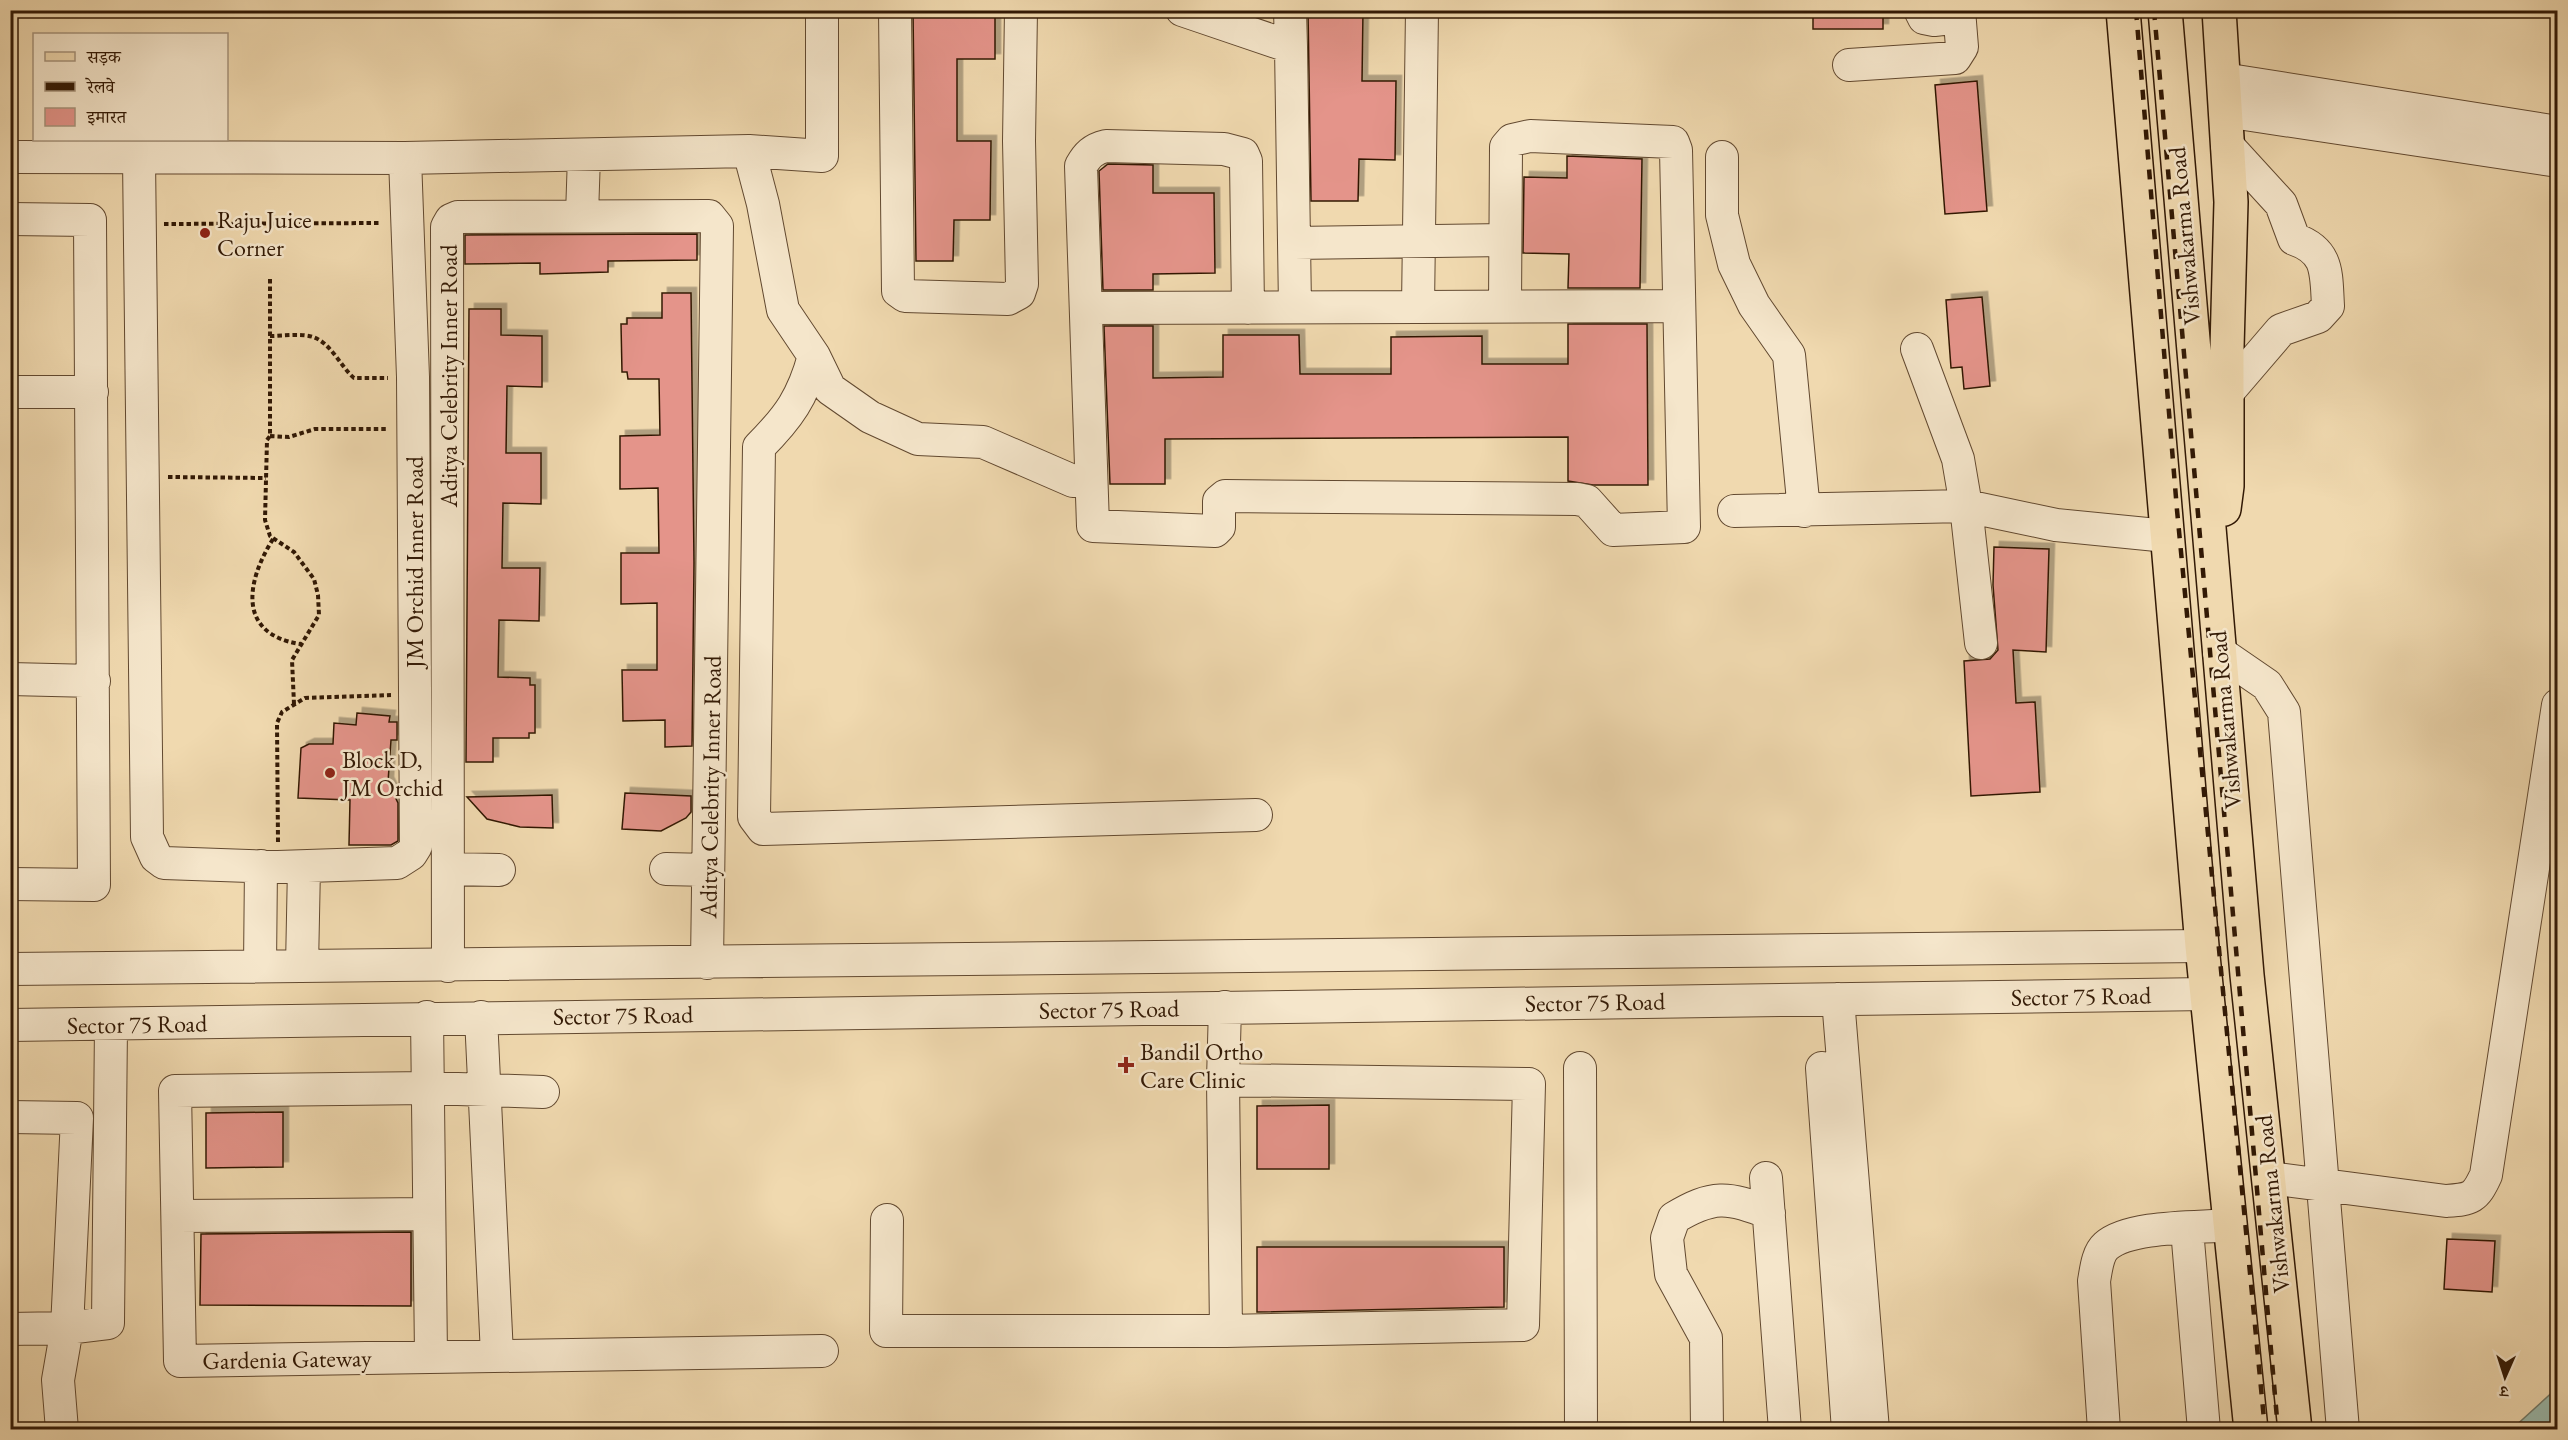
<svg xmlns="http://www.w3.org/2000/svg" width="2568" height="1440" viewBox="0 0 2568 1440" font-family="'EB Garamond','Noto Serif Devanagari',serif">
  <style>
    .water { fill: #9abaad; stroke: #707a6a; stroke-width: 1.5 }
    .building { fill: #e4948a; stroke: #321905; stroke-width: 1.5; filter: url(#shadow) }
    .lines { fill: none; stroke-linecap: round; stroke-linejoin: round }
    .minor-casing { stroke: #624930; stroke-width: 34 }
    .major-casing { stroke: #321905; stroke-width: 36 }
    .path { stroke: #321905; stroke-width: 4; stroke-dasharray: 4.5 3; stroke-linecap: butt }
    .minor { stroke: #f5e6cb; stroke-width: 32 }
    .major { stroke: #f0d9af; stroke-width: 33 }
    .rail { stroke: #321905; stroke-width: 4.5; stroke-dasharray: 10 10; stroke-linecap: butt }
    .poi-dot { fill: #8f2418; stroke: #f5e6cb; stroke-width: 2 }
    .labels { text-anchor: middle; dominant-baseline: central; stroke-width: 5; stroke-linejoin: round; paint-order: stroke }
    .poi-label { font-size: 24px; fill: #321905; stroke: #f5e6cb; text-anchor: start }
    .street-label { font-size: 24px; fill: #321905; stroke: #f5e6cb }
  </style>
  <defs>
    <filter id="shadow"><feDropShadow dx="5.5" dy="-5.5" stdDeviation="0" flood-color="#0004"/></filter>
  </defs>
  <rect width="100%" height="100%" fill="#f0d9af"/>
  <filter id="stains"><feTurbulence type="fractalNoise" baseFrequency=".00333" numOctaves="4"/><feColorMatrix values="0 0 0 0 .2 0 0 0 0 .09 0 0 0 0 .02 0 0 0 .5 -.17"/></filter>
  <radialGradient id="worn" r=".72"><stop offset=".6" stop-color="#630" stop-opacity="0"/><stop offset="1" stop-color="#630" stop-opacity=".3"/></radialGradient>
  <path class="water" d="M2557,1388V1429H2512Z"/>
  <path class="building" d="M913,10H995V59H957V141H991L990,220H954L953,261H916Z
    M1308,10H1363L1362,81H1396L1395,160L1359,159L1358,201H1311Z
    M1813,10H1883V29H1813Z
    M1977,81L1987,211L1945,214L1935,85Z
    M1567,156L1642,159L1640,288H1568L1569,254L1523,253L1524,177L1567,178Z
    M1108,164L1153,165V193H1214L1215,273L1153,274V290H1103L1099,171Z
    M697,234V260L608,261V272L540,274V263L465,264V235Z
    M662,293H691L694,563L692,746L665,747V720L623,721L622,670H657V603L621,604V553H659L658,488L620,489V436L660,435L659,379H628L627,372H622L621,324H627V318H662Z
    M1982,297L1990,386L1964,389L1962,367L1951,368L1946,300Z
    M469,309H501V335L542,336V387L507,386L506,453H541V504L503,503L502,568H540L539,621L499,620L498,677L530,678V685H535V733H529V738H493V762H466Z
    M1568,324H1647L1648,485H1593L1568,481V437L1165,439V484H1110L1104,326H1153V378L1223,377V335H1299L1300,374H1391V337L1482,336V364H1568Z
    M1994,547L2049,549L2046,652L2013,650L2016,703L2035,702L2040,792L1971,796L1964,661L1990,659L1998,650L1993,585Z
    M357,713L390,716L389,722H397V740H391L388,782L398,803V841L391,845H349L350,800L298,798L301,748L309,744H333L334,723L356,725Z
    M625,793L691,796V812L686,818L661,831L622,829Z
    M552,795L553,828L520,827L487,819L467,797Z
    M1329,1105V1169H1257V1106Z
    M283,1112V1167L206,1168V1113Z
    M411,1232V1306L200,1305L201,1234Z
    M2447,1239L2495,1241L2492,1292L2444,1289Z
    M1257,1247H1504V1307L1257,1312Z"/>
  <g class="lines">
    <defs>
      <path id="minor" d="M895,10L898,291L905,296L1008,299L1019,293L1022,284L1019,141L1021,10
        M1182,10L1291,47L1290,10
        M1422,10L1418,307L1679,306
        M1920,10L1924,18L1934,20L1959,17
        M1291,47L1295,307
        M1849,65L1955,58L1962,47L1959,10
        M2223,79L2558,132
        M2225,111L2558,161
        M749,151L763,204L783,310L814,356L830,389L870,417L918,439L983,442L1073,481
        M10,157L405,158L749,151L822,156V10
        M1722,157V215L1734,264L1754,305L1789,355L1804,511
        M139,158L147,837L156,857L164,863L278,867L397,863L411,854L416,846L413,377L405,158
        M582,215L584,156
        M10,219L90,220L94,885L10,884
        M1294,243L1505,240
        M1086,308L1418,307
        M1248,308L1246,161L1243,154L1224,149L1106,146C1093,149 1087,155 1081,166L1093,526L1215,531L1219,527V501L1225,496L1577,499L1587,501L1613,530L1684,527L1676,150L1673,142L1530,136L1512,140L1506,147L1505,306
        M1917,349L1958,459L1966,506L1981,643
        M814,356C803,397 789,417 759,447L754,817L763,829L1256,815
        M10,392H92
        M2227,393L2281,330L2318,317L2328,306C2326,273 2329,251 2294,239L2281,204L2227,145
        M1734,511L1966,506L2056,525L2167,536
        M2219,652L2267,685L2284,712L2343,1430
        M10,679L94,681
        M448,869L499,870
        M666,869L708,870
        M260,966L261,866
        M302,966L304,867
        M448,966L447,227L451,220L458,217L709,216L717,226L707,963
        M10,969L2202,946
        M1838,999L1873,1430
        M427,1017L431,1356
        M481,1017L497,1355
        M10,1025L2207,994
        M1580,1068L1581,1430
        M1822,1068L1848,1430
        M1223,1080L1529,1084L1523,1325L1226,1331L1223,1080L1225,1007
        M543,1092L428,1088L175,1091L180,1361L822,1351
        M10,1117L77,1118L67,1328L58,1380L62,1430
        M1766,1178L1785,1430
        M2270,1178L2446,1201C2471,1199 2475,1199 2486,1175L2558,705
        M178,1216L429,1214
        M887,1220L886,1331H1226
        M2187,1229L2204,1430
        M10,1329L67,1328L108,1323L111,1025
        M1707,1430L1706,1338L1671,1274L1667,1238L1674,1218C1712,1195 1728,1196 1769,1213
        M2104,1430L2094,1281C2096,1271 2097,1254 2106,1246C2130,1225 2199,1228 2230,1225"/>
      <path id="major" d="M2123,10L2202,946L2251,1430
        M2165,10L2247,975L2295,1430
        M2219,10L2231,202L2227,348V486L2224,509"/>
    </defs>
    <use href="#minor" class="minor-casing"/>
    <use href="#major" class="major-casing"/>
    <path class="path" d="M164,224L381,223
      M270,279V436L267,440L265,520L270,536L294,552L314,579L318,595L319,615L292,660L294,704
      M270,336C283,336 301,333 313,337C331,343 341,367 354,378H388
      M270,436L289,437L315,429H388
      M168,477L266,478
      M273,539C246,582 237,634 300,644
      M278,842L277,723L282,712L305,698L391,695"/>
    <use href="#minor" class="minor"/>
    <use href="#major" class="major"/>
    <path class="rail" d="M2136,10L2177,510L2265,1430
      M2154,10L2278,1430"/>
  </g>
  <g class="poi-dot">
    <circle cx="205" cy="233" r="6"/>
    <circle cx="330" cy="773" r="6"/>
    <path d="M1123 1056h6v6h6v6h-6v6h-6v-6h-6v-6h6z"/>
  </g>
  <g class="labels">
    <g class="poi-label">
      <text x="217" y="219">Raju Juice<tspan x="217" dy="28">Corner</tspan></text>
      <text x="342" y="759">Block D,<tspan x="342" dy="28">JM Orchid</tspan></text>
      <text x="1140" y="1051">Bandil Ortho<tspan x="1140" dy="28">Care Clinic</tspan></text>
    </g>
    <g class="street-label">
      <text transform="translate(2184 236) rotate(-95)">Vishwakarma Road</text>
      <text transform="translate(448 376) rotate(-90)">Aditya Celebrity Inner Road</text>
      <text transform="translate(414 562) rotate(-90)">JM Orchid Inner Road</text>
      <text transform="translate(2225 720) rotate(-95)">Vishwakarma Road</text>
      <text transform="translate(710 787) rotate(-89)">Aditya Celebrity Inner Road</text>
      <text transform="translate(2081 996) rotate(-1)">Sector 75 Road</text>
      <text transform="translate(1595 1002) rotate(-1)">Sector 75 Road</text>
      <text transform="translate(1109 1009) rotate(-1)">Sector 75 Road</text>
      <text transform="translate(623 1015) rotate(-1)">Sector 75 Road</text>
      <text transform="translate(137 1024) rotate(-1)">Sector 75 Road</text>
      <text transform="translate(2272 1204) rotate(-96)">Vishwakarma Road</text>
      <text transform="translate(287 1359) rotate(-1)">Gardenia Gateway</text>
    </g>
  </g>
  <rect width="2568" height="1440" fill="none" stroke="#f0d9af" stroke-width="36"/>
  <rect x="12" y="12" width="2544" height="1416" fill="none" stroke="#321905" stroke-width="3"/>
  <rect x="18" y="18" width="2532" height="1404" fill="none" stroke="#321905" stroke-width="1.5"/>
  <rect x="33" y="33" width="195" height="108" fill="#f5e6cb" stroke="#a7947c" stroke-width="1.5"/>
  <rect x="45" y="52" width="30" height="9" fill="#f0d9af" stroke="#a7947c" stroke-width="1.5"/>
  <text x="87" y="63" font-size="18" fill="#321905">सड़क</text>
  <rect x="45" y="82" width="30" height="9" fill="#321905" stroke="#a7947c" stroke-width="1.5"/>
  <text x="87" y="93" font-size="18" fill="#321905">रेलवे</text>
  <rect x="45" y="108" width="30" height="18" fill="#e4948a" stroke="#a7947c" stroke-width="1.5"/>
  <text x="87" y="123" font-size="18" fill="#321905">इमारत</text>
  <g transform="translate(2505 1377) rotate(183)" stroke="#f5e6cb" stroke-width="4.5" paint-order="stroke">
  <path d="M0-4.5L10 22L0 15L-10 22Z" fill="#321905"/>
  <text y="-9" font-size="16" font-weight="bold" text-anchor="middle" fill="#321905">उ</text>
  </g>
  <rect width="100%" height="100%" filter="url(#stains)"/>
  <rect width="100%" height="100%" fill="url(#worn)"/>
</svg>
